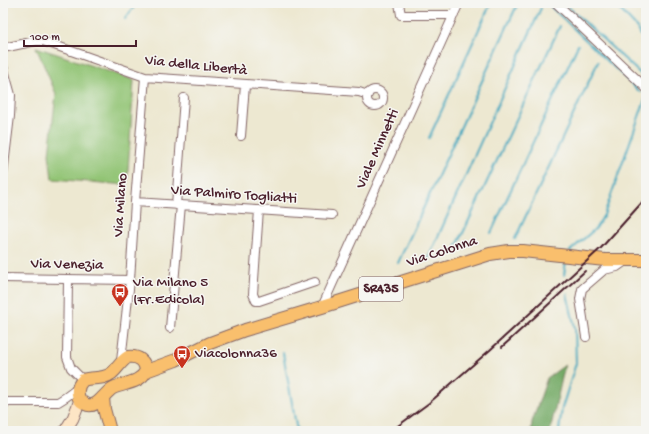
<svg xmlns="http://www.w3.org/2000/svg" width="649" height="434" viewBox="0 0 649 434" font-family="'Gochi Hand',sans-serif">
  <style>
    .green { fill: #92c474; stroke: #6e7250 }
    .forest { fill: #75aa66; stroke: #606448 }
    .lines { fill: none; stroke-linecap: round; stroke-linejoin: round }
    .stream { stroke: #3fa8c0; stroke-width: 2 }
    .minor-casing { stroke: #836565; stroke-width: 10 }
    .secondary-casing { stroke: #836565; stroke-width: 13 }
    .primary-casing { stroke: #836565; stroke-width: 14 }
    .minor { stroke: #fff; stroke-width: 8 }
    .secondary { stroke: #fde5c5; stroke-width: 11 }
    .primary { stroke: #f9bf6d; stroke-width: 12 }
    .rail { stroke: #4a1f2b; stroke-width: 2 }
    .labels { text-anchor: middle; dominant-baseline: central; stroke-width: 3; stroke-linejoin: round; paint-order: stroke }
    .shield { fill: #f6f6f2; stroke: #7e6067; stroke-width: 1 }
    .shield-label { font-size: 14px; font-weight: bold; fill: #4a1f2b }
    .street-label { font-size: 15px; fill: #4a1f2b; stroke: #f6f6f2 }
    .poi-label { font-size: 15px; fill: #4a1f2b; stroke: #f6f6f2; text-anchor: start }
  </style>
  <rect width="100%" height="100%" fill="#f6f6f2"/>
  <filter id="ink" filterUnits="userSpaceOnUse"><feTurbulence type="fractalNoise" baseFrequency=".025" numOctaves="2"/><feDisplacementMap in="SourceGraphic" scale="8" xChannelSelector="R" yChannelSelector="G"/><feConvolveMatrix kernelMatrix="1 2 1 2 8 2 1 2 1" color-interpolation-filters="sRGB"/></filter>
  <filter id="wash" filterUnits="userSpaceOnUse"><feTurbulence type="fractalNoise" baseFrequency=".012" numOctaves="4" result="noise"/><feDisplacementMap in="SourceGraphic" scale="16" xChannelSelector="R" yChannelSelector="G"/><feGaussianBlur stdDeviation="0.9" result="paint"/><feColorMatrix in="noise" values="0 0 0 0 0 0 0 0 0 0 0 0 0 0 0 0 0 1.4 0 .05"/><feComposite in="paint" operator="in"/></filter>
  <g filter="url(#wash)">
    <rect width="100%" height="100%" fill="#ede8d1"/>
    <path class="green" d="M36,47L134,80L127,185L52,179L49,154L56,94Z"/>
    <path class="forest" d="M565,365L550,431H531L532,422L547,378Z"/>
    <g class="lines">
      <path class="stream" d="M547,3L640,92
        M564,3L644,77
        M614,3L638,29L646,46
        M125,19L137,3
        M429,138L491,3
        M491,233L578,45
        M515,239L598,62
        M455,250L560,26
        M570,251L596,228L604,215L646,97
        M428,259L541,8
        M398,263L518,3
        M564,275L566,261
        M283,353L297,431
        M559,431L562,408L576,363L575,328L567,294"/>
    </g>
  </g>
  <g filter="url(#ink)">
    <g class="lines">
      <defs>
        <path id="minor" d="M399,3L401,15H454
          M556,3L646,88
          M3,48L36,41H43L145,77L359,92L368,95
          M3,66L11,95L10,116L3,174
          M367 98a8 8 0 1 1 16 0a8 8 0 1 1-16 0Z
          M241,136L245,85
          M135,202L332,215
          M176,205L184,98
          M259,210L253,294L256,301H259L315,282
          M3,278L130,280
          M68,279L67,357L71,368L83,380
          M322,307L459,3
          M170,328L181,205
          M586,337L580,299L582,289L604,270L617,267L627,260
          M121,361L130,280L135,202L145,77
          M3,402H58L66,397L78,388"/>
        <path id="secondary" d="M65,431L73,418L80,400"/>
        <path id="primary" d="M128,357C139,356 145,361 146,371C140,383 124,383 113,388C104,393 97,410 85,404C81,402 78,399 78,394C77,388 79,384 83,380C93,377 103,380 112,373C118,368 121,361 128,357Z
          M146,371L176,360L210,343L245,330L322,307L490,254L509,251H523L605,260H646
          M103,397L104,409L110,431"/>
      </defs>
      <use href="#minor" class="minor-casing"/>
      <use href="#secondary" class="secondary-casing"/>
      <use href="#primary" class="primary-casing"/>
      <use href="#minor" class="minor"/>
      <use href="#secondary" class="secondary"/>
      <use href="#primary" class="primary"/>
      <path class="rail" d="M502,347L585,271
        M391,431L429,403L490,350L601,248L646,198"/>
    </g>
  </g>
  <defs>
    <symbol id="bus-pin" viewBox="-11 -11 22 30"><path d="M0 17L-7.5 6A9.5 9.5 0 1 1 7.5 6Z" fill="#c8321e" stroke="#f6f6f2"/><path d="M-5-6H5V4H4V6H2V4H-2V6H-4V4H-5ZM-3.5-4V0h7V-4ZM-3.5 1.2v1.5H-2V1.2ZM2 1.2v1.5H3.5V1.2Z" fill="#fff"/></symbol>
  </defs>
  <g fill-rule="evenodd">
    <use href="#bus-pin" x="110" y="282" width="20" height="27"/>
    <use href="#bus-pin" x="172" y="344" width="20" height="27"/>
  </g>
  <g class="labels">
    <rect class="shield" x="359" y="277" width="44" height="24" rx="3"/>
    <g class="shield-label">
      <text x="381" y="289">SR435</text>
    </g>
    <g class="street-label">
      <text transform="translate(196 66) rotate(6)">Via della Libertà</text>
      <text transform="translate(378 149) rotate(-66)">Viale Minnetti</text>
      <text transform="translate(234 195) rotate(4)">Via Palmiro Togliatti</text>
      <text transform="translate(121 205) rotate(-86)">Via Milano</text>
      <text transform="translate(442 252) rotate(-18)">Via Colonna</text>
      <text transform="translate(67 265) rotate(1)">Via Venezia</text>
    </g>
    <g class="poi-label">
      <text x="133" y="283">Via Milano 5<tspan x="133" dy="17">(Fr.Edicola)</tspan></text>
      <text x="195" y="354">Viacolonna36</text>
    </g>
  </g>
  <rect width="649" height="434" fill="none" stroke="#f6f6f2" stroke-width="16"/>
  <path d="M24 40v6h112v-6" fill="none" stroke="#4a1f2b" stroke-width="2"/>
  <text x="30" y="40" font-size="12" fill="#4a1f2b" stroke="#f6f6f2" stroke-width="3" paint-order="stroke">100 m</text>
</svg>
